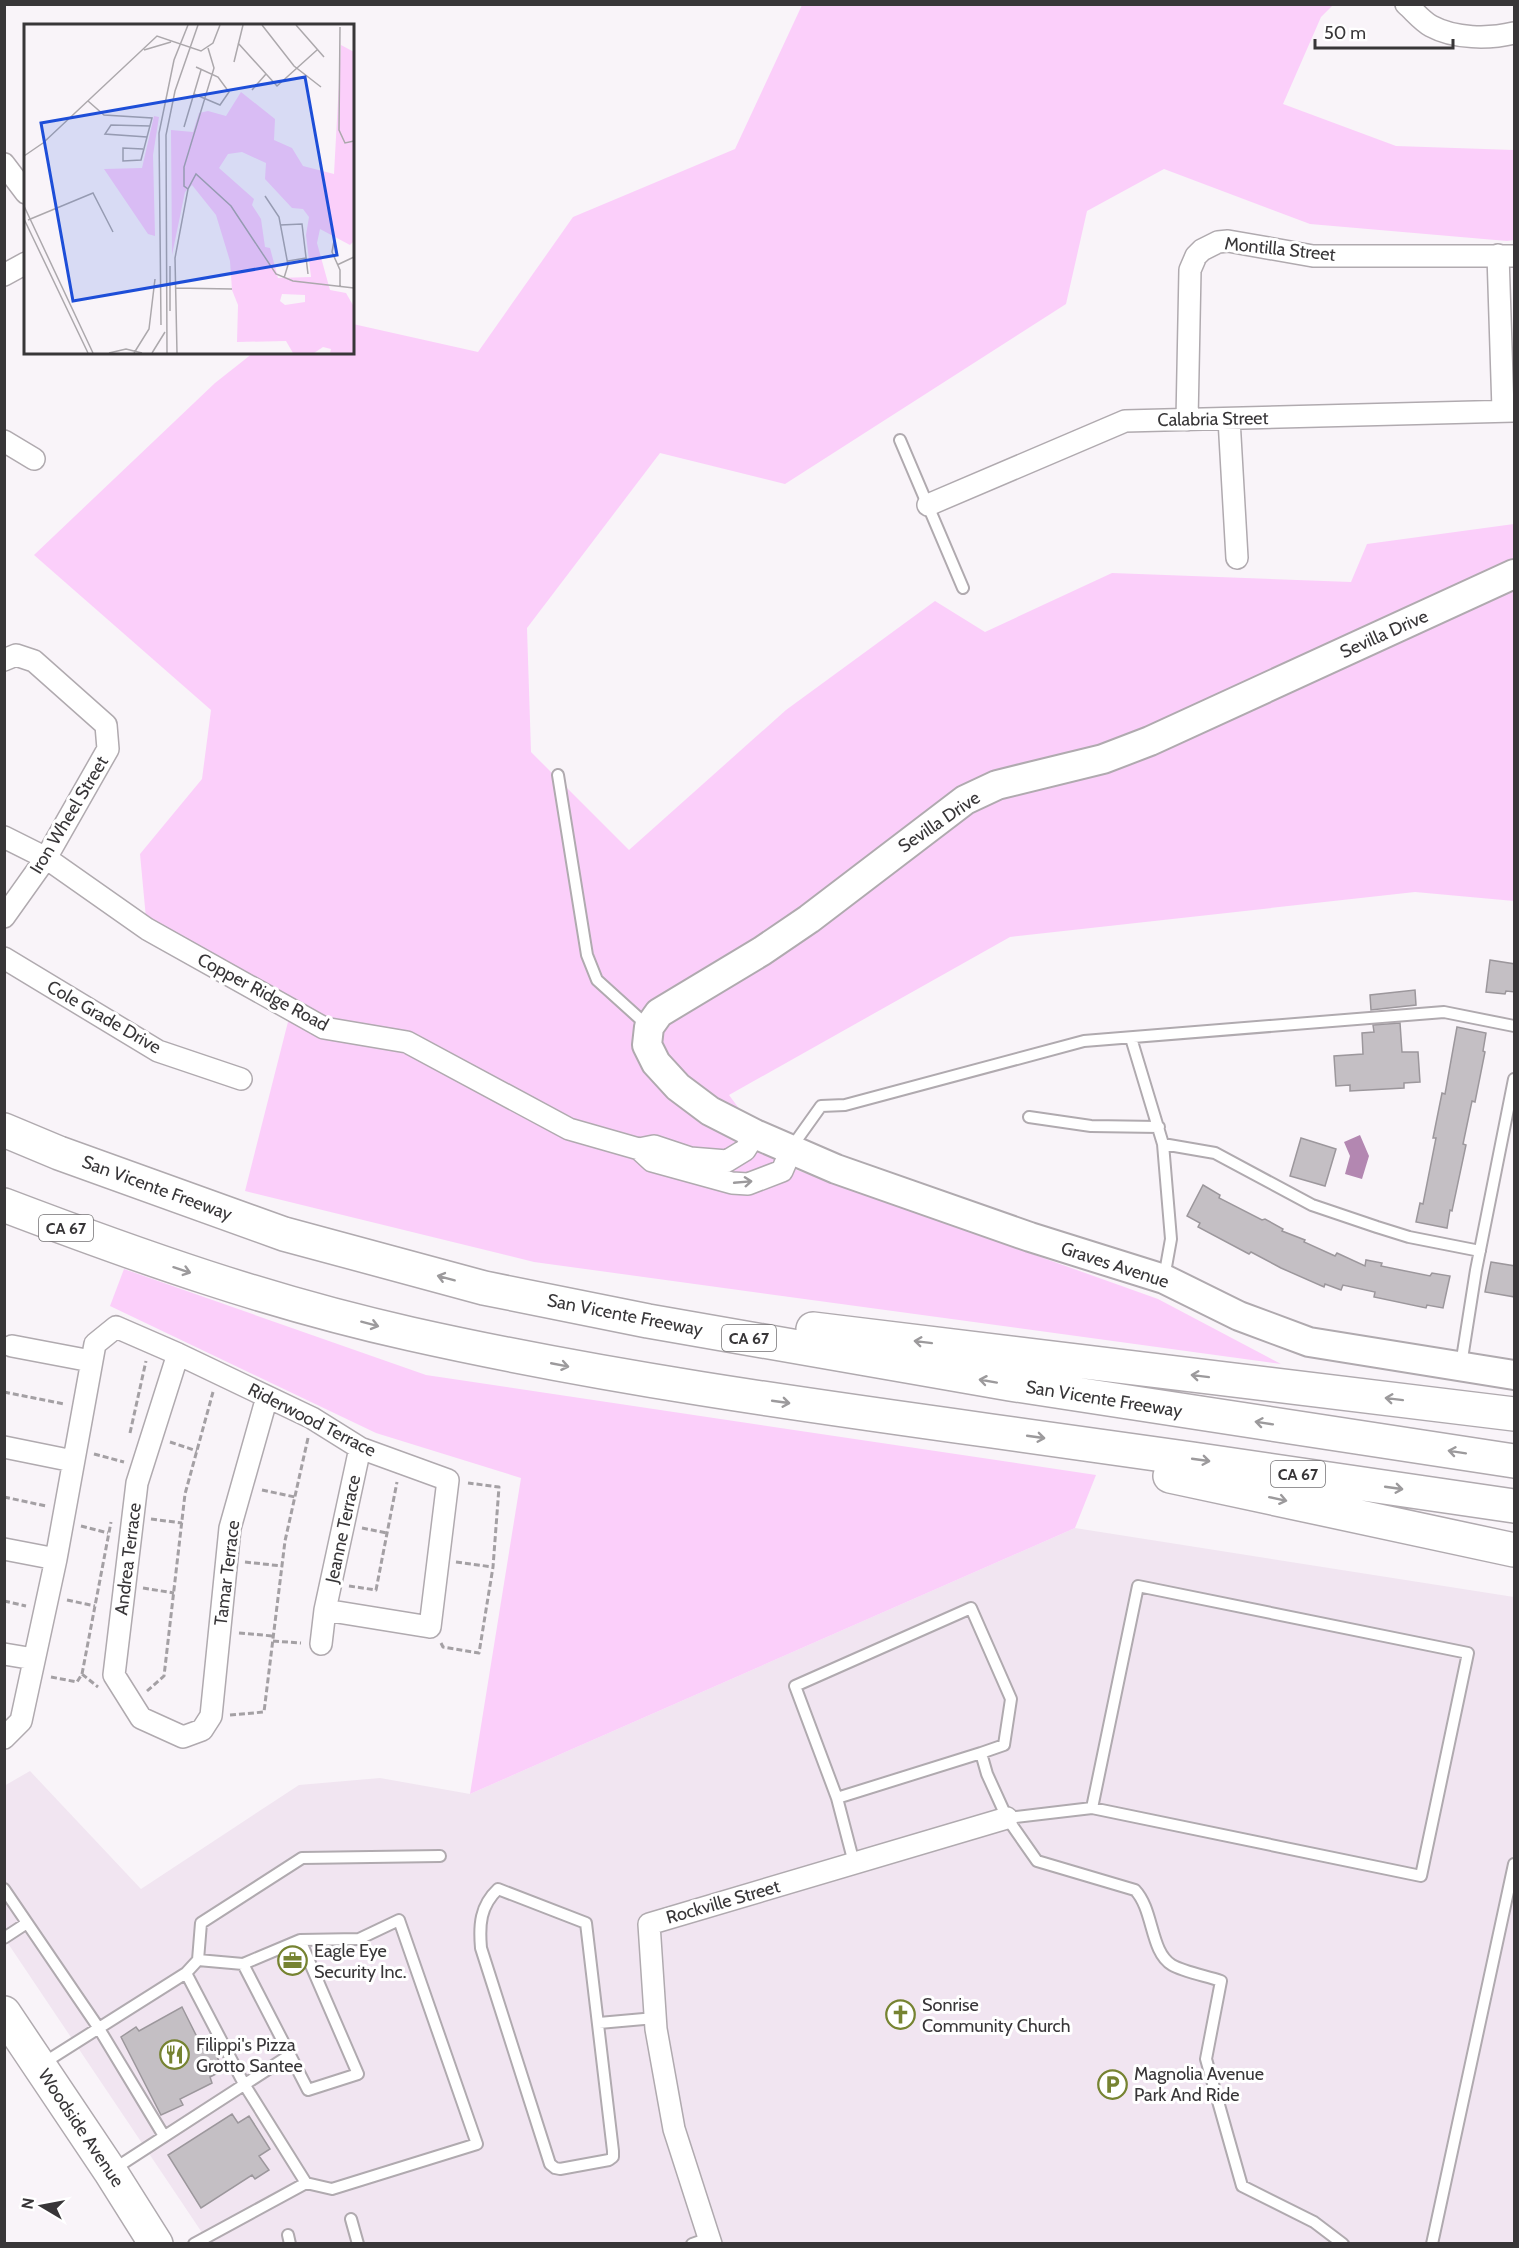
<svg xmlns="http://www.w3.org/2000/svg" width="1519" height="2248" viewBox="0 0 1519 2248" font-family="Cabin,sans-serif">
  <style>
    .built { fill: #f1e5f1 }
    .green { fill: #fbcffa }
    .water { fill: #b387b1 }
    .building { fill: #c4bfc4; stroke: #9c979c; stroke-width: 1.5 }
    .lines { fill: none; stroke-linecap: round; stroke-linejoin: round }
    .lane-casing { stroke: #b0aaaf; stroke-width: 14 }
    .street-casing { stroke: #b0aaaf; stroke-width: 24 }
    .secondary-casing { stroke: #b0aaaf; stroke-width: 32 }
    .primary-casing { stroke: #b0aaaf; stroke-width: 36 }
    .highway-casing { stroke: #b0aaaf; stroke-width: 36 }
    .path { stroke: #a4a0a4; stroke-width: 3; stroke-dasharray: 6 3; stroke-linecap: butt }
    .lane { stroke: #fff; stroke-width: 10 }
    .street { stroke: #fff; stroke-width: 21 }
    .secondary { stroke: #fff; stroke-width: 28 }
    .primary { stroke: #fff; stroke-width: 33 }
    .highway { stroke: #fff; stroke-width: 33 }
    .oneway { stroke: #9c9a9c }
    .labels { text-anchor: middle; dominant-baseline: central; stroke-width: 6; stroke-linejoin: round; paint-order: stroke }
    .shield { fill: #fff; stroke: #747274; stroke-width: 1.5 }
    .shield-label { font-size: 16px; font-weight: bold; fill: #383638 }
    .street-label { font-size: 18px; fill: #383638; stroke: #fff }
    .poi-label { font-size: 18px; fill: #383638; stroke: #fff; text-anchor: start }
    .inset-road { fill: none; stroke: #aca8ac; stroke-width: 1.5 }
    .view { fill: #1d4ed8; fill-opacity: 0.15; stroke: #1d4ed8; stroke-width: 3 }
    .inset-edge { fill: none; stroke: #383638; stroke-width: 3 }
  </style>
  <rect width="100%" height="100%" fill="#f9f4f9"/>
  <path class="built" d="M1075,1528L1514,1597V2243H209L5,1939L4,1786L30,1771L141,1889L299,1785L380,1778L470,1794Z"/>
  <path class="green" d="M802,5H1333L1321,17L1283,104L1396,146L1514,150V240L1507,241L1310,224L1164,169L1087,211L1066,304L785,484L660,453L527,628L531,752L629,850L786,710L935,601L985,632L1112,573L1351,582L1367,544L1514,524V901L1415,892L1010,937L729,1095L780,1164L1158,1299L1281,1364L534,1262L245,1191L291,1010L147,929L140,854L202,779L211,710L34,555L215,383L253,353L352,352L353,324L478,352L573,217L735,149Z
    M124,1269L426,1375L1096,1475L1075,1528L470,1794L521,1478L376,1433L110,1306Z"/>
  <path class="water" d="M1360,1135L1369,1156L1362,1179L1345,1174L1350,1156L1344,1142Z"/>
  <path class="building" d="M1490,960L1515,964V992L1506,991L1505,994L1486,992Z
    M1415,990L1416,1005L1371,1010L1370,995Z
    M1400,1023L1402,1052H1418L1420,1082L1404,1083V1088L1350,1091V1085L1336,1086L1334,1056L1363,1054L1362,1033L1374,1032L1373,1025Z
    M1457,1027L1486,1033L1483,1051L1485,1052L1475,1102L1472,1101L1463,1144L1466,1145L1452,1211L1450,1210L1447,1228L1416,1222L1420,1203L1423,1204L1436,1138H1433L1442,1093L1445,1094Z
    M1301,1138L1336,1149L1325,1186L1290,1176Z
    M1203,1185L1220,1195L1219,1198L1262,1220L1265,1219L1283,1229L1282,1231L1305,1240L1304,1242L1335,1256L1337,1253L1365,1266L1366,1260L1382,1263L1381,1266L1430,1276L1432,1273L1450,1276L1443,1308L1427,1305L1426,1308L1374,1297L1375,1292L1343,1285L1341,1290L1325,1284L1324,1287L1281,1268L1251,1252L1249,1254L1198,1227L1200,1223L1187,1216Z
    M1491,1262L1515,1266V1297L1485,1292Z
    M182,2007L204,2051L212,2048L224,2070L210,2077L212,2083L180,2099L183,2105L161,2115L121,2037L136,2027L139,2031Z
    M232,2114L238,2123L249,2116L270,2149L259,2156L269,2170L255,2179L252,2175L201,2208L168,2155Z"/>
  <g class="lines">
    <defs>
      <path id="lane" d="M900,440L963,588
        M558,775L587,955L597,980L649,1027
        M1131,1038L1163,1144L1171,1239L1164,1278
        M1029,1117L1091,1126L1159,1127
        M1163,1144L1215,1153L1312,1205L1377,1227L1409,1237L1480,1251
        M791,1148L821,1106L845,1105L1084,1041L1444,1012L1514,1026
        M1461,1365L1476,1270L1514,1079
        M837,1798L795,1686L971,1608L1011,1699L1004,1745L981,1753
        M1007,1818L1092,1808L1421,1876L1468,1653L1138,1586L1092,1808
        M854,1863L837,1798L981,1753L987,1774L1007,1818L1037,1861L1135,1890C1154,1910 1150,1952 1172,1965C1184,1972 1207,1976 1221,1981L1206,2059L1242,2186L1314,2222L1343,2244
        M4,1889L98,2027L164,2136
        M498,1889L586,1923L613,2151V2157L609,2160L560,2169L555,2168L550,2164L481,1948C479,1925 480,1906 498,1889Z
        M4,1938L27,1923
        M198,1960L243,1964L300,1940L359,1939L399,1920L477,2144L332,2189L306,2183
        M243,1964L308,2090L358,2074L300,1940
        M186,1973L244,2084L306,2183L194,2244
        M599,2023L655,2018
        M42,2064L186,1973L198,1960L201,1923L302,1858L440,1856
        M114,2169L290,2055
        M351,2219L358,2244
        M288,2235L290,2244
        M692,2244L709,2238
        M1432,2244L1514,1864"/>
      <path id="street" d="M1406,4C1414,11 1422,21 1431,26C1455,39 1489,39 1514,33
        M4,164L26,193
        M1498,255L1503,410
        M4,275L26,263
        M1229,419L1237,558
        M1187,420L1190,270L1196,256L1202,250L1218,242L1228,241L1313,256H1514
        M4,441L34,459
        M928,505L1125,421L1514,411
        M4,660L16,655L34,661L106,725L108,749L46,858L4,917
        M4,837L46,858L147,929L324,1028L407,1042L569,1129L639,1149L654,1146L690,1158L727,1161L745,1150L755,1134
        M4,958L158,1051L241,1079
        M639,1149L652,1161L732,1183L748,1184L782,1171L791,1150
        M12,1346L91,1361
        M178,1354L137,1483L114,1675L141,1718L183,1737L202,1730L211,1716L230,1528L267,1397
        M4,1447L73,1461
        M4,1549L56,1559
        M321,1644L325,1610
        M4,1654L34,1659
        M4,1738L21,1721L56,1559L95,1344L116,1327L178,1354L312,1418L360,1448L448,1480L430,1627L325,1610L360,1448
        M711,2244L674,2129L656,2029L649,1924L1007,1818"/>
      <path id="secondary" d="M1514,574L1150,741L1103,759L997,785L965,800L809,919L762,951L659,1013L649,1027L647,1045L656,1063L678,1087L710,1111L755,1134L836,1169L1030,1237L1164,1279L1239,1316L1309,1342L1514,1375"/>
      <path id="primary" d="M4,2013L110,2171L156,2244"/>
      <path id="highway" d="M4,1130L59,1153L284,1234L484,1288L648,1321L1010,1384L1514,1461
        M4,1205C138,1256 271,1303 411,1334C603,1377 797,1404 992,1431C1166,1455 1341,1480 1514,1506
        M813,1329L1514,1414
        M1170,1476L1514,1550"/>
    </defs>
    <use href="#lane" class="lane-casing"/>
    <use href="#street" class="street-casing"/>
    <use href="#secondary" class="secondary-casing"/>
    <use href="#primary" class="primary-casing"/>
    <use href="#highway" class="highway-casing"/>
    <path class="path" d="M4,1392L64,1404
      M130,1433L146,1361
      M170,1442L197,1451
      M94,1454L124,1462
      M262,1490L295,1497
      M4,1497L46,1506
      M151,1519L182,1523
      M81,1526L108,1533
      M362,1528L387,1533
      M245,1562L282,1566
      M456,1562L493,1567
      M349,1586L376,1590L397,1482
      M143,1588L174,1593
      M67,1600L95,1606
      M4,1601L26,1606
      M239,1633L273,1636
      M273,1641L301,1643
      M441,1643L443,1647L479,1653L493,1567L499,1487L468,1483
      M82,1674L111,1522
      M51,1677L77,1682L82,1674L98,1687
      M147,1691L164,1676L185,1494L213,1392
      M230,1715L264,1712L285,1541L308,1438"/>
    <use href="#lane" class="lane"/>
    <use href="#street" class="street"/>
    <use href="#secondary" class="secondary"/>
    <use href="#primary" class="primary"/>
    <use href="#highway" class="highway"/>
  </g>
  <defs><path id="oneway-shaft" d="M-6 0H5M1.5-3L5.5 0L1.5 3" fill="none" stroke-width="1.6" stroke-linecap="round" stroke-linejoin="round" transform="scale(1.5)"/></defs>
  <g class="oneway">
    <use href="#oneway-shaft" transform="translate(743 1182) rotate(-5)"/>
    <use href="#oneway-shaft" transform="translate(182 1270) rotate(18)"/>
    <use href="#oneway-shaft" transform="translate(446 1278) rotate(-165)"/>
    <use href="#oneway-shaft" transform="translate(370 1324) rotate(15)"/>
    <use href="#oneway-shaft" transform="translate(923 1342) rotate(-173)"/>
    <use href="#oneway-shaft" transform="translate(560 1365) rotate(11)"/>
    <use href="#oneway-shaft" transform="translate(1200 1376) rotate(-173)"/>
    <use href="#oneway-shaft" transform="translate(988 1381) rotate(-170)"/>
    <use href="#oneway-shaft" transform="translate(1394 1399) rotate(-173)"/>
    <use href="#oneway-shaft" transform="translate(781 1402) rotate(8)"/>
    <use href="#oneway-shaft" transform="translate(1264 1423) rotate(-171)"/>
    <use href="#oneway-shaft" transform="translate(1036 1437) rotate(8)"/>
    <use href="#oneway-shaft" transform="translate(1457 1452) rotate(-171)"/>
    <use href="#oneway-shaft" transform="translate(1201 1460) rotate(8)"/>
    <use href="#oneway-shaft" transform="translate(1394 1488) rotate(8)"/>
    <use href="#oneway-shaft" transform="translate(1278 1499) rotate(12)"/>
  </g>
  <defs>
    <symbol id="office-ring" viewBox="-11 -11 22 22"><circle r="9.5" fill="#fff" stroke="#768331" stroke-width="1.5"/><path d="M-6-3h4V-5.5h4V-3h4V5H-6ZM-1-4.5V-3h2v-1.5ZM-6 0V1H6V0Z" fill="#768331"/></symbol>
    <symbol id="church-ring" viewBox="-11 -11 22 22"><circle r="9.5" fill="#fff" stroke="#768331" stroke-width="1.5"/><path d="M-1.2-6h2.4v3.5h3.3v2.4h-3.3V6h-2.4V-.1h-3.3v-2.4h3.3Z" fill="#768331"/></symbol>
    <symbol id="restaurant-ring" viewBox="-11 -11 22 22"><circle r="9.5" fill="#fff" stroke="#768331" stroke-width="1.5"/><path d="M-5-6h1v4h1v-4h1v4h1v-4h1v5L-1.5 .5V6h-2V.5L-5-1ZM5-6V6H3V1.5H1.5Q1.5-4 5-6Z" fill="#768331"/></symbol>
    <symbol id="parking-ring" viewBox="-11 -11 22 22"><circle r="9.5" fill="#fff" stroke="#768331" stroke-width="1.5"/><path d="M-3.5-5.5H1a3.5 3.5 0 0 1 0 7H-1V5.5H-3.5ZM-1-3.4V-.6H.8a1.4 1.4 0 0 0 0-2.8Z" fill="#768331"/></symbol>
  </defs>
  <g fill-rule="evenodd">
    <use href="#office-ring" x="276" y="1944" width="33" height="33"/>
    <use href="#church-ring" x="884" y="1998" width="33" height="33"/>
    <use href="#restaurant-ring" x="158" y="2038" width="33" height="33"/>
    <use href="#parking-ring" x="1096" y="2068" width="33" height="33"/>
  </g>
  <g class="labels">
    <g class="shield">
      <rect x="39" y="1215" width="54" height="26" rx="4.5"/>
      <rect x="722" y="1325" width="54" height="26" rx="4.5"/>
      <rect x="1271" y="1461" width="54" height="26" rx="4.5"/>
    </g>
    <g class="shield-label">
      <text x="66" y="1228">CA 67</text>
      <text x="749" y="1338">CA 67</text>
      <text x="1298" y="1474">CA 67</text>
    </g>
    <g class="street-label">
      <text transform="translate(1280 249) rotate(6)">Montilla Street</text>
      <text transform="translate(1213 419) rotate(-1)">Calabria Street</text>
      <text transform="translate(1384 634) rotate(-24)">Sevilla Drive</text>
      <text transform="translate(69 815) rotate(-59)">Iron Wheel Street</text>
      <text transform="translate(939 822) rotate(-34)">Sevilla Drive</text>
      <text transform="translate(263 992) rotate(28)">Copper Ridge Road</text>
      <text transform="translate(104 1017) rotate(30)">Cole Grade Drive</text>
      <text transform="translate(157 1188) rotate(20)">San Vicente Freeway</text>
      <text transform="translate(1115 1265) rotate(18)">Graves Avenue</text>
      <text transform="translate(625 1315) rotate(11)">San Vicente Freeway</text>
      <text transform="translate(1104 1399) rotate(9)">San Vicente Freeway</text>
      <text transform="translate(312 1420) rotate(27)">Riderwood Terrace</text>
      <text transform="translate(343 1529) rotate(-78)">Jeanne Terrace</text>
      <text transform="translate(128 1559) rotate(-83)">Andrea Terrace</text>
      <text transform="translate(227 1573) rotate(-83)">Tamar Terrace</text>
      <text transform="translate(723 1902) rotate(-16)">Rockville Street</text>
      <text transform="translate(81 2128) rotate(56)">Woodside Avenue</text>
    </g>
    <g class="poi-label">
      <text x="314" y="1951">Eagle Eye<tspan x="314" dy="21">Security Inc.</tspan></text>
      <text x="922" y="2005">Sonrise<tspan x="922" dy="21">Community Church</tspan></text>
      <text x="196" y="2045">Filippi's Pizza<tspan x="196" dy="21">Grotto Santee</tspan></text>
      <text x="1134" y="2074">Magnolia Avenue<tspan x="1134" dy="21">Park And Ride</tspan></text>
    </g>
  </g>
  <g transform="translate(24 24)">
    <rect width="330" height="330" fill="#f9f4f9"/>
    <path d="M317,21L330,28V217L326,221L296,205L293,219L306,266L322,269L330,283V329H306L307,325L299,323L290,329H269L262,317L213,318L214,281L208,266L206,237L192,191L168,161L161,168L148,231L147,106L169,108L175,89L184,87L202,92L217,68L251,95L250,116L268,124L279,142L310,150ZM218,128L242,139L241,155L268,184L279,185L285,193L282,211L287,253L254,254L246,224L241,223L237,195L228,181L230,175L195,144L204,130ZM258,270L281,271V278L261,281L256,277ZM130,92L135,93L129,131L131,212L124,210L80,145L118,144Z" fill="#fbcffa" fill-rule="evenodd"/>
    <path class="inset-road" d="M238,1L270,42L297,63M272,1L300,33M316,3L315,106L321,119L330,117M214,19L253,62L293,26M120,26L147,18M210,38L219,1M228,66L242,50M170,70L196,81L205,68L194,53L172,43M64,77L80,91L128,94L117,136L99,137V124L119,125M160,103L177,46M123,113L81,110L87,101L126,102M0,132L19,119L133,12L177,27L189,19L196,1M164,165L160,162V143L190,44L184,24M241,172L255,193L264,241L260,254M0,182L69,329M0,195L64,329M4,196L69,169L89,208M256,201L278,200L284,250M310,217L308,228L316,246V262M264,237L282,234M313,241L330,233M146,242V287M151,264L208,265M137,301L135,109L150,36L164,1M85,329L102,325L118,329M110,329L125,305L131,255M128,329L141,308M143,329L142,111L151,67L174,1M153,329L151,234L164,165L172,150L207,182L252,250L269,257L330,264"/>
    <path class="view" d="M281,53L313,231L49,277L17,99Z"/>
    <rect width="330" height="330" class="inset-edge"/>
  </g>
  <rect width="1519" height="2248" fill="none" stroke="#383638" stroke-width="12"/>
  <g transform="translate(42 2206) rotate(280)" stroke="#ffffff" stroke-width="4.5" paint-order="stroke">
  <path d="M0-4.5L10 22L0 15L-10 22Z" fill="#383638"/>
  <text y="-9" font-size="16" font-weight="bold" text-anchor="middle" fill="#383638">N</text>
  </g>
  <path d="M1315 39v9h138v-9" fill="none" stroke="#383638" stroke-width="3"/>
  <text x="1324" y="39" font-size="18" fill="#383638" stroke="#ffffff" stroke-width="4.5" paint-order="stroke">50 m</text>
</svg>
